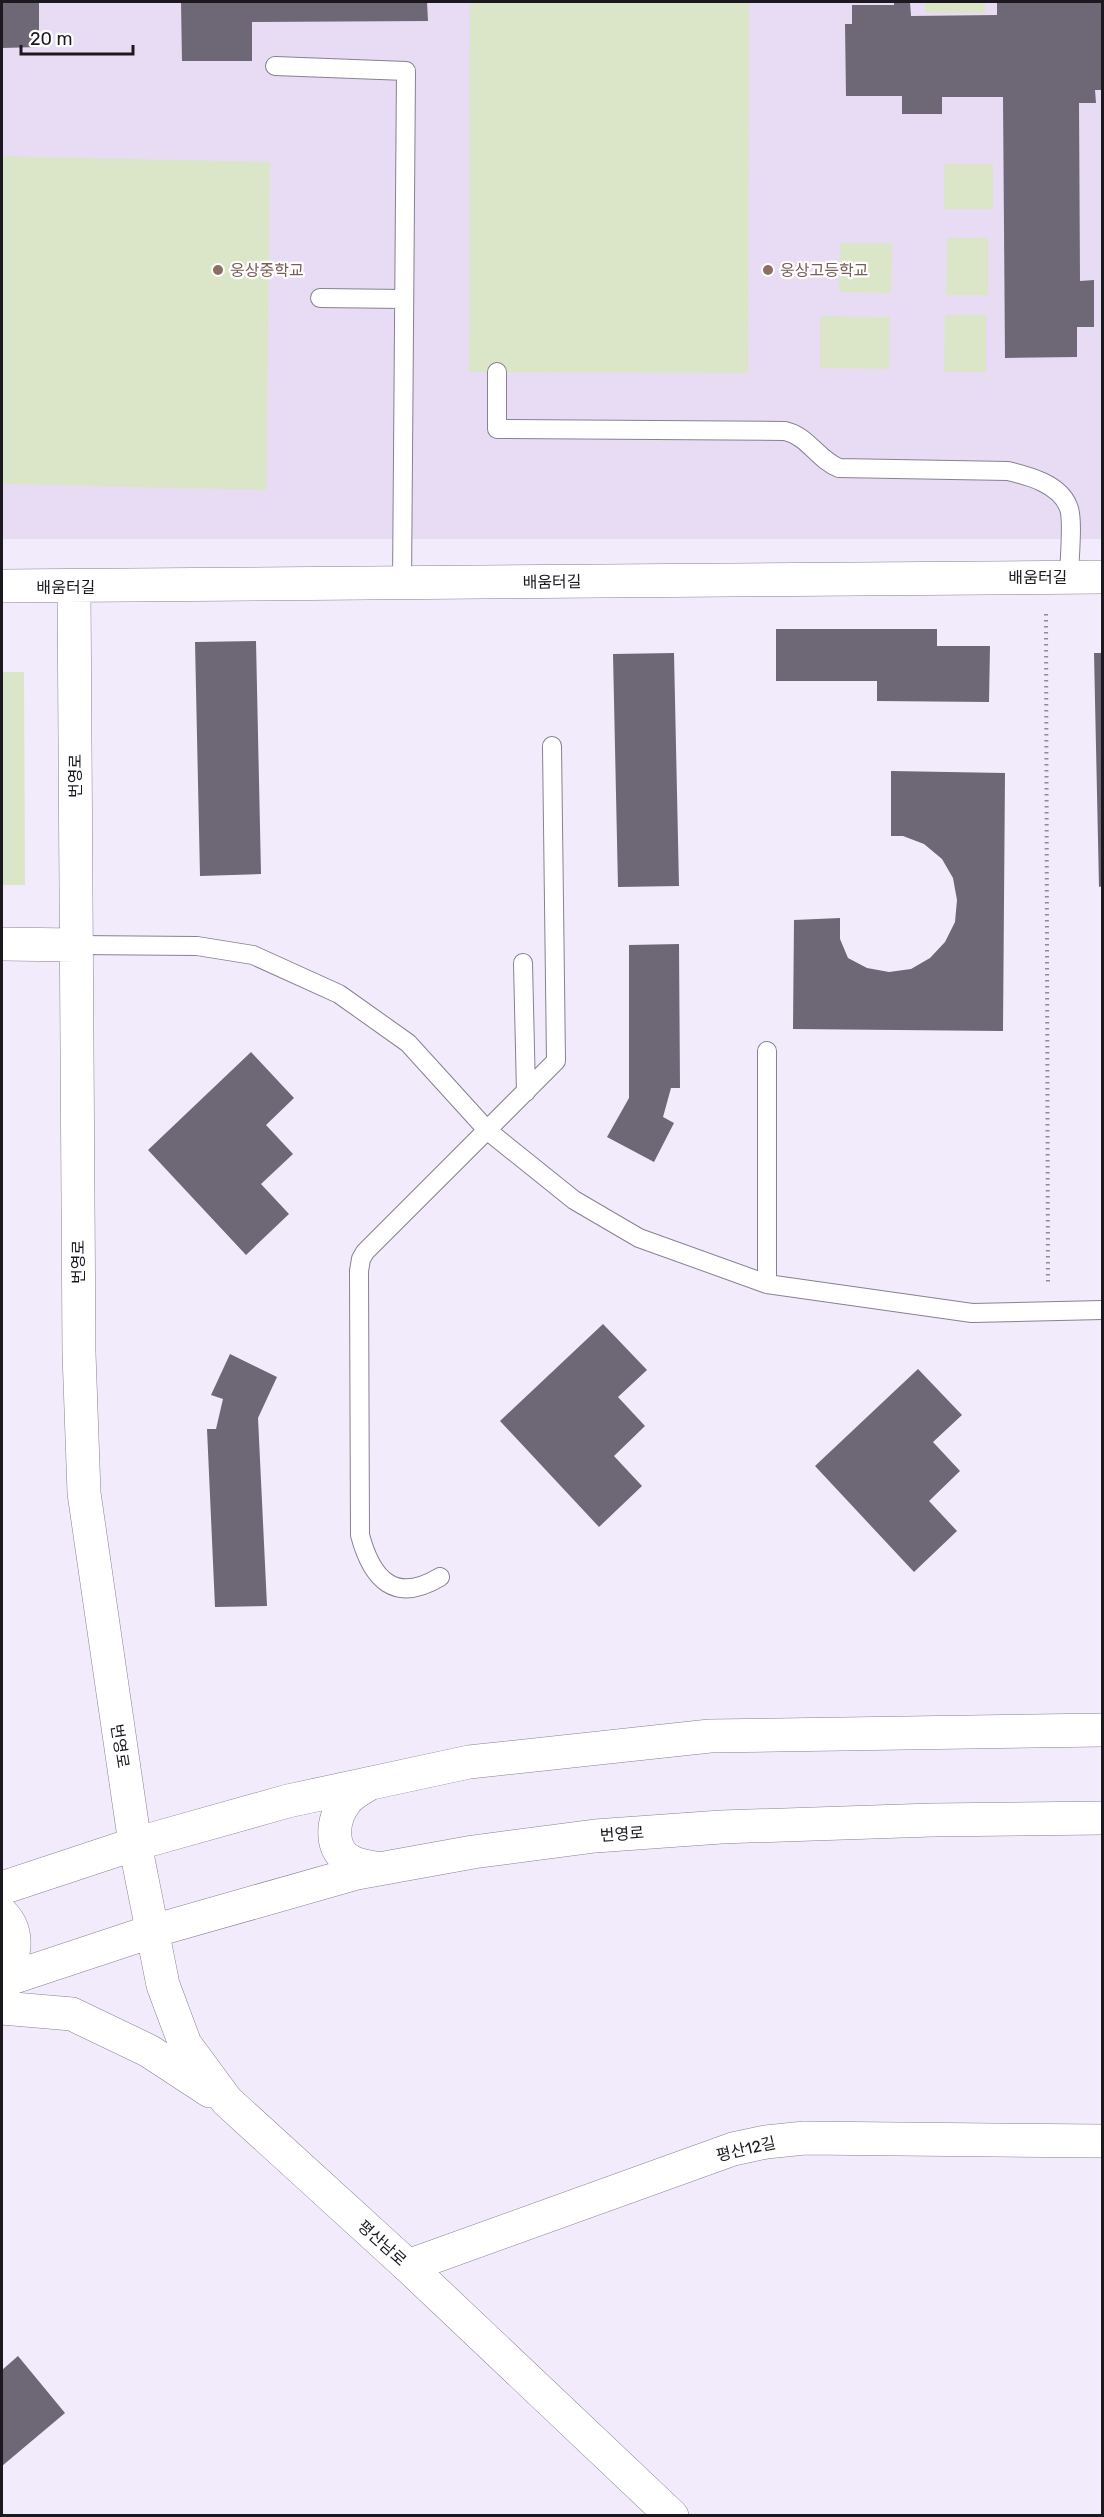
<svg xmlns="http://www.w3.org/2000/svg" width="1104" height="2517" viewBox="0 0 1104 2517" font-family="Rubik,'Noto Sans KR',sans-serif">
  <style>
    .built { fill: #e7dcf4 }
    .green { fill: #dbe6c9 }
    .building { fill: #6d6776 }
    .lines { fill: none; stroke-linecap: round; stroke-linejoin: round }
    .lane-casing { stroke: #888191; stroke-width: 20 }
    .street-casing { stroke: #888191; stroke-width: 34 }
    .secondary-casing { stroke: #888191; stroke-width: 34 }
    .path { stroke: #8e8a96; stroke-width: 4; stroke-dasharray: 1.5 4.5; stroke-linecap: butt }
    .lane { stroke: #fff; stroke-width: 18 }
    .street { stroke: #fff; stroke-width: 33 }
    .secondary { stroke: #fff; stroke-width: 33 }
    .education-dot { fill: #8d6e63; stroke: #fff; stroke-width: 2 }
    .labels { text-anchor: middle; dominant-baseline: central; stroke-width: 4.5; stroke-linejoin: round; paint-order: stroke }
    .education-label { font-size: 16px; fill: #785e54; stroke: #fff; text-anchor: start }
    .street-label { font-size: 16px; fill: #1b191f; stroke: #fff }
  </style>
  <rect width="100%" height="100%" fill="#f2ebfc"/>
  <path class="built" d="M2,2H1102V539H2Z"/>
  <path class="green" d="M470,2H749L748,373L469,372Z
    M925,2H985V13H925Z
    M2,156L270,162L266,490L2,484Z
    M944,164H993V209H944Z
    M947,238H988V295H946Z
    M840,243H892L891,293L839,292Z
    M945,315H986V372H944Z
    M820,316L890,317L889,369L820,368Z
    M2,672H24L25,885H2Z"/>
  <path class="building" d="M2,2H39V47L2,48Z
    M181,2H427L428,21L252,22V61H182Z
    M894,2H910L911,16L997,15V2H1102V90H1095L1096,103H1079L1080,281L1094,280V327H1077V357L1005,358L1003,97H942V114H902V96H846L845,24H852V5H894Z
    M776,629H937V646H990L989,702L877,701V681H776Z
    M256,641L261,874L200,876L195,642Z
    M674,653L679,886L618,887L613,654Z
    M1094,653H1102V886L1099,887Z
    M891,771L1005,773L1003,1031L793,1029L794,920L840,918V939L848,958L867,968L889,972L911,969L930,958L945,942L955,922L957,900L953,878L942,859L924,844L903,836H891Z
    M679,944L680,1088H671L663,1117L674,1123L654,1162L607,1137L629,1098V945Z
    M251,1052L294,1098L266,1125L293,1154L261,1184L289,1214L246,1255L148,1150Z
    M603,1324L647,1370L618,1397L645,1426L614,1456L642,1486L599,1527L500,1421Z
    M230,1354L277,1377L258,1418L267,1606L215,1607L207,1429H216L223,1399L211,1395Z
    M918,1369L962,1415L933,1442L960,1471L929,1501L957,1531L914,1572L815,1466Z
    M18,2356L65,2413L2,2466V2370Z"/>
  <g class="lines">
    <defs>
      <path id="lane" d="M275,66L406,71L402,584
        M320,298L404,299
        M497,372V429L785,431C808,436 818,460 839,468L1008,471C1029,476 1059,484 1068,506C1074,517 1069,562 1069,577
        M76,945L197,946L253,955L339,994L408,1043L488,1131L574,1200L639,1238L767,1284L972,1313L1102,1310
        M523,963L526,1092
        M767,1051V1284
        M440,1577C395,1604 372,1580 360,1535L359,1271L361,1259L365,1252L556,1061L552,746"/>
      <path id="street" d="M2,586L1102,577
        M74,587L79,1353L84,1493L135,1844
        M2,944L76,945
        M408,2266L733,2149L766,2142L805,2138L1102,2141"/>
      <path id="secondary" d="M369,1784C361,1789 351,1794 346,1801C332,1818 328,1851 352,1862C360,1866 370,1867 379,1869
        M135,1844L163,1985L185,2044L227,2101L408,2266L672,2516
        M2,1888L135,1844L288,1801L469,1762L710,1736L1102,1730
        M2,1914C21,1933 15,1959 2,1980
        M2,1981L153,1931L357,1873L473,1852L595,1836L721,1827L932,1820L1102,1818
        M2,2008L72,2014L149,2051L210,2091"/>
    </defs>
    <use href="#lane" class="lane-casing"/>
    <use href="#street" class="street-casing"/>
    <use href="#secondary" class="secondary-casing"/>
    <path class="path" d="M1046,614L1048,1284"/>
    <use href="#lane" class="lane"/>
    <use href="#street" class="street"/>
    <use href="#secondary" class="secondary"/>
  </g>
  <g class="education-dot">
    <circle cx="218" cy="270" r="6"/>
    <circle cx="768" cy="270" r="6"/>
  </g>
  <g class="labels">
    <g class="education-label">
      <text x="230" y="270">웅상중학교</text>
      <text x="780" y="270">웅상고등학교</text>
    </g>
    <g class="street-label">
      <text x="1038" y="577">배움터길</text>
      <text transform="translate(552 582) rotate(-1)">배움터길</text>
      <text x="66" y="587">배움터길</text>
      <text transform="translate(75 776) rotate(-90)">번영로</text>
      <text transform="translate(78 1262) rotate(-90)">번영로</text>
      <text transform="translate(120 1746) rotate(81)">번영로</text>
      <text transform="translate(622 1834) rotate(-4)">번영로</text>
      <text transform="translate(746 2149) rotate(-13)">평산12길</text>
      <text transform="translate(382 2243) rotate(42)">평산남로</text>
    </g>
  </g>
  <rect width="1104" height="2517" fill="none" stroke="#1b191f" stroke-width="6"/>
  <path d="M21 45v9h112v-9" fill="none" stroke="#1b191f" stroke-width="3"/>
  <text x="30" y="45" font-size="18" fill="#1b191f" stroke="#ffffff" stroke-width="4.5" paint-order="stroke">20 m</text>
</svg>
